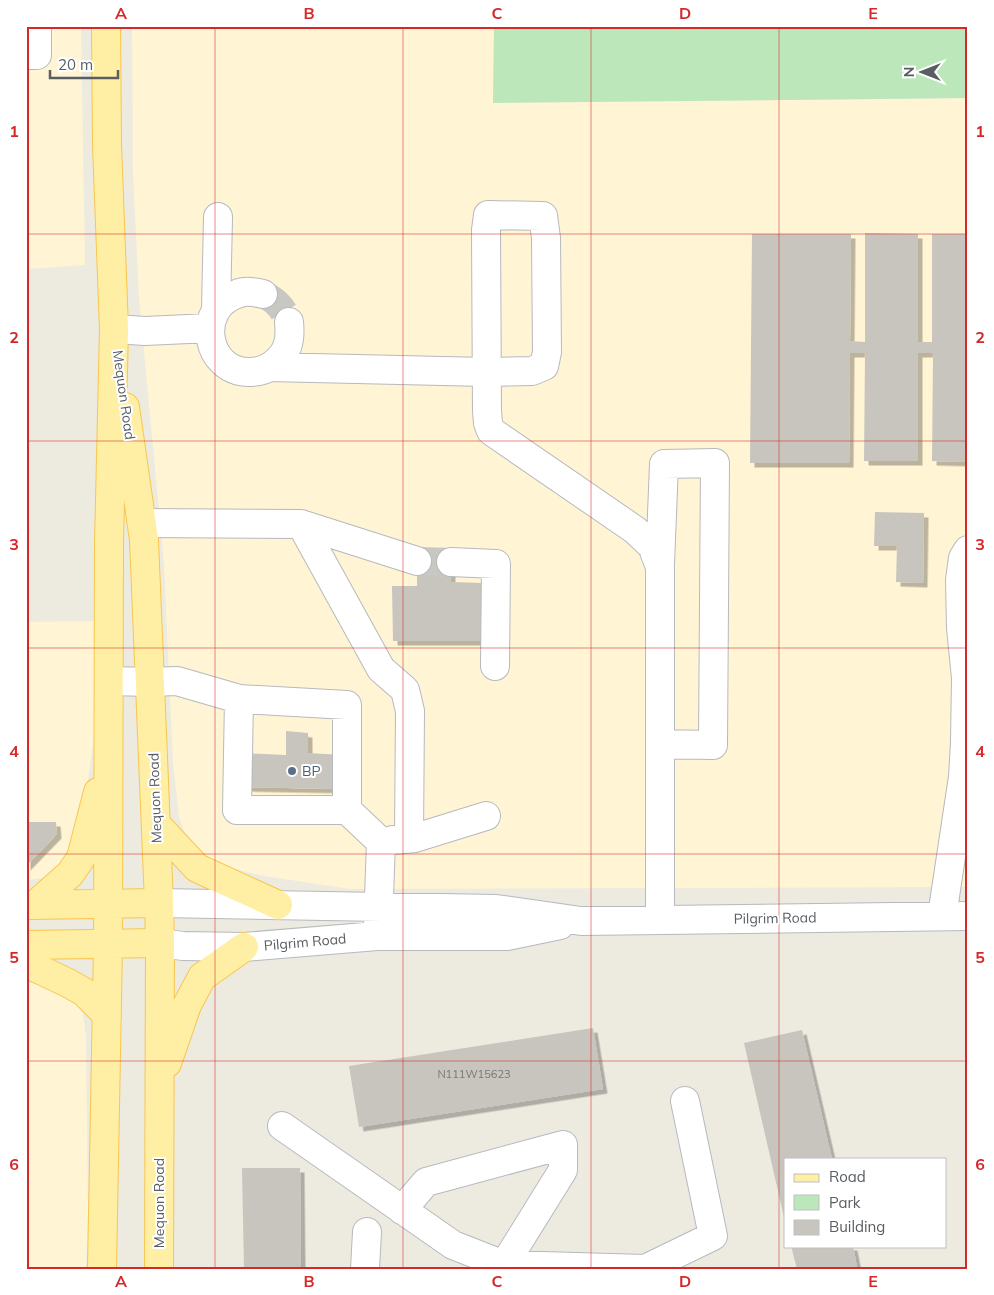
<svg xmlns="http://www.w3.org/2000/svg" width="994" height="1295" viewBox="0 0 994 1295" font-family="Mulish,sans-serif">
  <style>
    .commercial { fill: #fff4d4 }
    .green { fill: #bce7bb }
    .building { fill: #c8c5be; filter: url(#shadow) }
    .lines { fill: none; stroke-linecap: round; stroke-linejoin: round }
    .minor-tunnel { stroke: #c8c7c1; stroke-width: 28; stroke-dasharray: 28 14; stroke-linecap: butt }
    .minor-casing { stroke: #b6b9be; stroke-width: 30 }
    .major-casing { stroke: #f9c64d; stroke-width: 30 }
    .minor { stroke: #fff; stroke-width: 28 }
    .major { stroke: #ffefa4; stroke-width: 28 }
    .grid { fill: none; stroke: #d62828; stroke-width: 1; stroke-opacity: 0.55 }
    .service-dot { fill: #5c6f8a; stroke: #fff; stroke-width: 2 }
    .labels { text-anchor: middle; dominant-baseline: central; stroke-width: 4; stroke-linejoin: round; paint-order: stroke }
    .number-label { font-size: 11px; fill: #75787a }
    .street-label { font-size: 14px; fill: #595e63; stroke: #fff }
    .service-label { font-size: 14px; fill: #4e5e75; stroke: #fff; text-anchor: start }
    .neatline { fill: none; stroke: #d62828; stroke-width: 2 }
    .grid-label { font-size: 16px; text-anchor: middle; font-weight: bold; fill: #d62828 }
  </style>
  <defs>
    <filter id="shadow"><feDropShadow dx="4.5" dy="4.5" stdDeviation="0" flood-color="#0004"/></filter>
  </defs>
  <rect width="100%" height="100%" fill="#edeae0"/>
  <path class="commercial" d="M26,26H81L85,265L26,269Z
    M132,26H494L493,103L968,98V887L350,889L264,876L222,866L205,859L187,839L179,817L173,764L164,564L139,298L133,172Z
    M97,621V699L94,738L87,787L72,852L60,870L44,878L26,880V622Z
    M26,982L59,989L73,997L83,1013L86,1037L88,1212L86,1269H26Z"/>
  <path class="green" d="M494,26H968V98L493,103Z"/>
  <path class="building" d="M865,233L918,234V342H932V234H968V462L932,461L933,353H918V461H864L865,353H850L849,463H750L752,234H851L850,341L865,342Z
    M875,512L924,513L923,583L896,582L897,546H874Z
    M417,552H451V582L482,583L480,641H393L392,586H417Z
    M286,731L308,733V753L343,755V789L241,787V753L286,755Z
    M26,822H56L57,834L26,866Z
    M593,1028L603,1089L359,1127L349,1066Z
    M802,1030L832,1159H785L784,1217L744,1043Z
    M242,1168H300L301,1269H244Z
    M791,1246H853L857,1267L850,1269H797Z"/>
  <g class="lines">
    <path class="minor-tunnel" d="M263,294C278,302 282,307 289,322
      M417,561L451,562"/>
    <defs>
      <path id="minor" d="M26,55H37V26
        M263,294C255,292 245,290 237,294C195,308 205,372 249,372C257,372 265,370 271,366C288,354 291,341 289,322
        M216,310L218,217
        M114,329L145,331L210,328
        M269,367L486,372L532,371L544,366L547,352L546,238L543,216L488,215L486,230L487,411L488,423L491,431L635,530L652,546L660,567V919
        M142,523L301,524L417,561
        M301,524L381,669L405,690L410,711L409,838
        M451,562L496,564L495,666
        M660,564L664,464L715,463L713,745L660,744
        M966,678L961,628L960,580L963,558L968,550
        M109,681L150,682L177,681L239,699L347,705V810
        M239,699L237,810H347L381,842L378,925
        M393,840L415,838L486,816
        M159,903L496,909L581,921L968,916
        M942,916L963,777L965,742L966,678H968
        M160,943L183,946L244,947L377,936H507L560,925
        M282,1126L453,1245L504,1265L645,1269L713,1236L685,1101
        M402,1210L426,1182L563,1145V1170L504,1265L496,1269
        M365,1269L367,1232"/>
      <path id="major" d="M125,407L144,540L159,903L160,943L159,1269
        M156,824L197,868L278,905
        M28,905L159,903
        M35,905L70,874L81,858L98,792
        M26,945L160,943
        M26,963L68,983L84,992L107,1015
        M167,1063L187,1005L202,977L244,947
        M102,1269L108,945L109,543L114,329L107,145L106,26"/>
    </defs>
    <use href="#minor" class="minor-casing"/>
    <use href="#major" class="major-casing"/>
    <use href="#minor" class="minor"/>
    <use href="#major" class="major"/>
  </g>
  <path class="grid" d="M215,26V1269M403,26V1269M591,26V1269M779,26V1269M26,234H968M26,441H968M26,648H968M26,854H968M26,1061H968"/>
  <circle class="service-dot" cx="292" cy="771" r="5"/>
  <g class="labels">
    <g class="number-label">
      <text x="474" y="1074">N111W15623</text>
    </g>
    <g class="street-label">
      <text transform="translate(124 395) rotate(82)">Mequon Road</text>
      <text transform="translate(155 798) rotate(-92)">Mequon Road</text>
      <text transform="translate(775 918) rotate(-1)">Pilgrim Road</text>
      <text transform="translate(305 942) rotate(-5)">Pilgrim Road</text>
      <text transform="translate(159 1203) rotate(-90)">Mequon Road</text>
    </g>
    <g class="service-label">
      <text x="302" y="771">BP</text>
    </g>
  </g>
  <rect width="994" height="1295" fill="none" stroke="#ffffff" stroke-width="55"/>
  <rect x="784" y="1158" width="162" height="90" fill="#ffffff" stroke="#bdbfc1"/>
  <rect x="794" y="1174" width="25" height="8" fill="#ffefa4" stroke="#bdbfc1"/>
  <text x="829" y="1182" font-size="15" fill="#595e63">Road</text>
  <rect x="794" y="1195" width="25" height="15" fill="#bce7bb" stroke="#bdbfc1"/>
  <text x="829" y="1208" font-size="15" fill="#595e63">Park</text>
  <rect x="794" y="1220" width="25" height="15" fill="#c8c5be" stroke="#bdbfc1"/>
  <text x="829" y="1232" font-size="15" fill="#595e63">Building</text>
  <g transform="translate(922 72) rotate(270)" stroke="#ffffff" stroke-width="4" paint-order="stroke">
  <path d="M0-4L9 19L0 12L-9 19Z" fill="#595e63"/>
  <text y="-8" font-size="14" font-weight="bold" text-anchor="middle" fill="#595e63">N</text>
  </g>
  <path d="M50 70v8h68v-8" fill="none" stroke="#595e63" stroke-width="2.5"/>
  <text x="58" y="70" font-size="15" fill="#595e63" stroke="#ffffff" stroke-width="4" paint-order="stroke">20 m</text>
  <rect x="28" y="28" width="938" height="1240" class="neatline"/>
  <g class="grid-label">
    <text x="121" y="19">A</text>
    <text x="309" y="19">B</text>
    <text x="497" y="19">C</text>
    <text x="685" y="19">D</text>
    <text x="873" y="19">E</text>
    <text x="14" y="137">1</text>
    <text x="980" y="137">1</text>
    <text x="14" y="343">2</text>
    <text x="980" y="343">2</text>
    <text x="14" y="550">3</text>
    <text x="980" y="550">3</text>
    <text x="14" y="757">4</text>
    <text x="980" y="757">4</text>
    <text x="14" y="963">5</text>
    <text x="980" y="963">5</text>
    <text x="14" y="1170">6</text>
    <text x="980" y="1170">6</text>
    <text x="121" y="1287">A</text>
    <text x="309" y="1287">B</text>
    <text x="497" y="1287">C</text>
    <text x="685" y="1287">D</text>
    <text x="873" y="1287">E</text>
  </g>
</svg>
